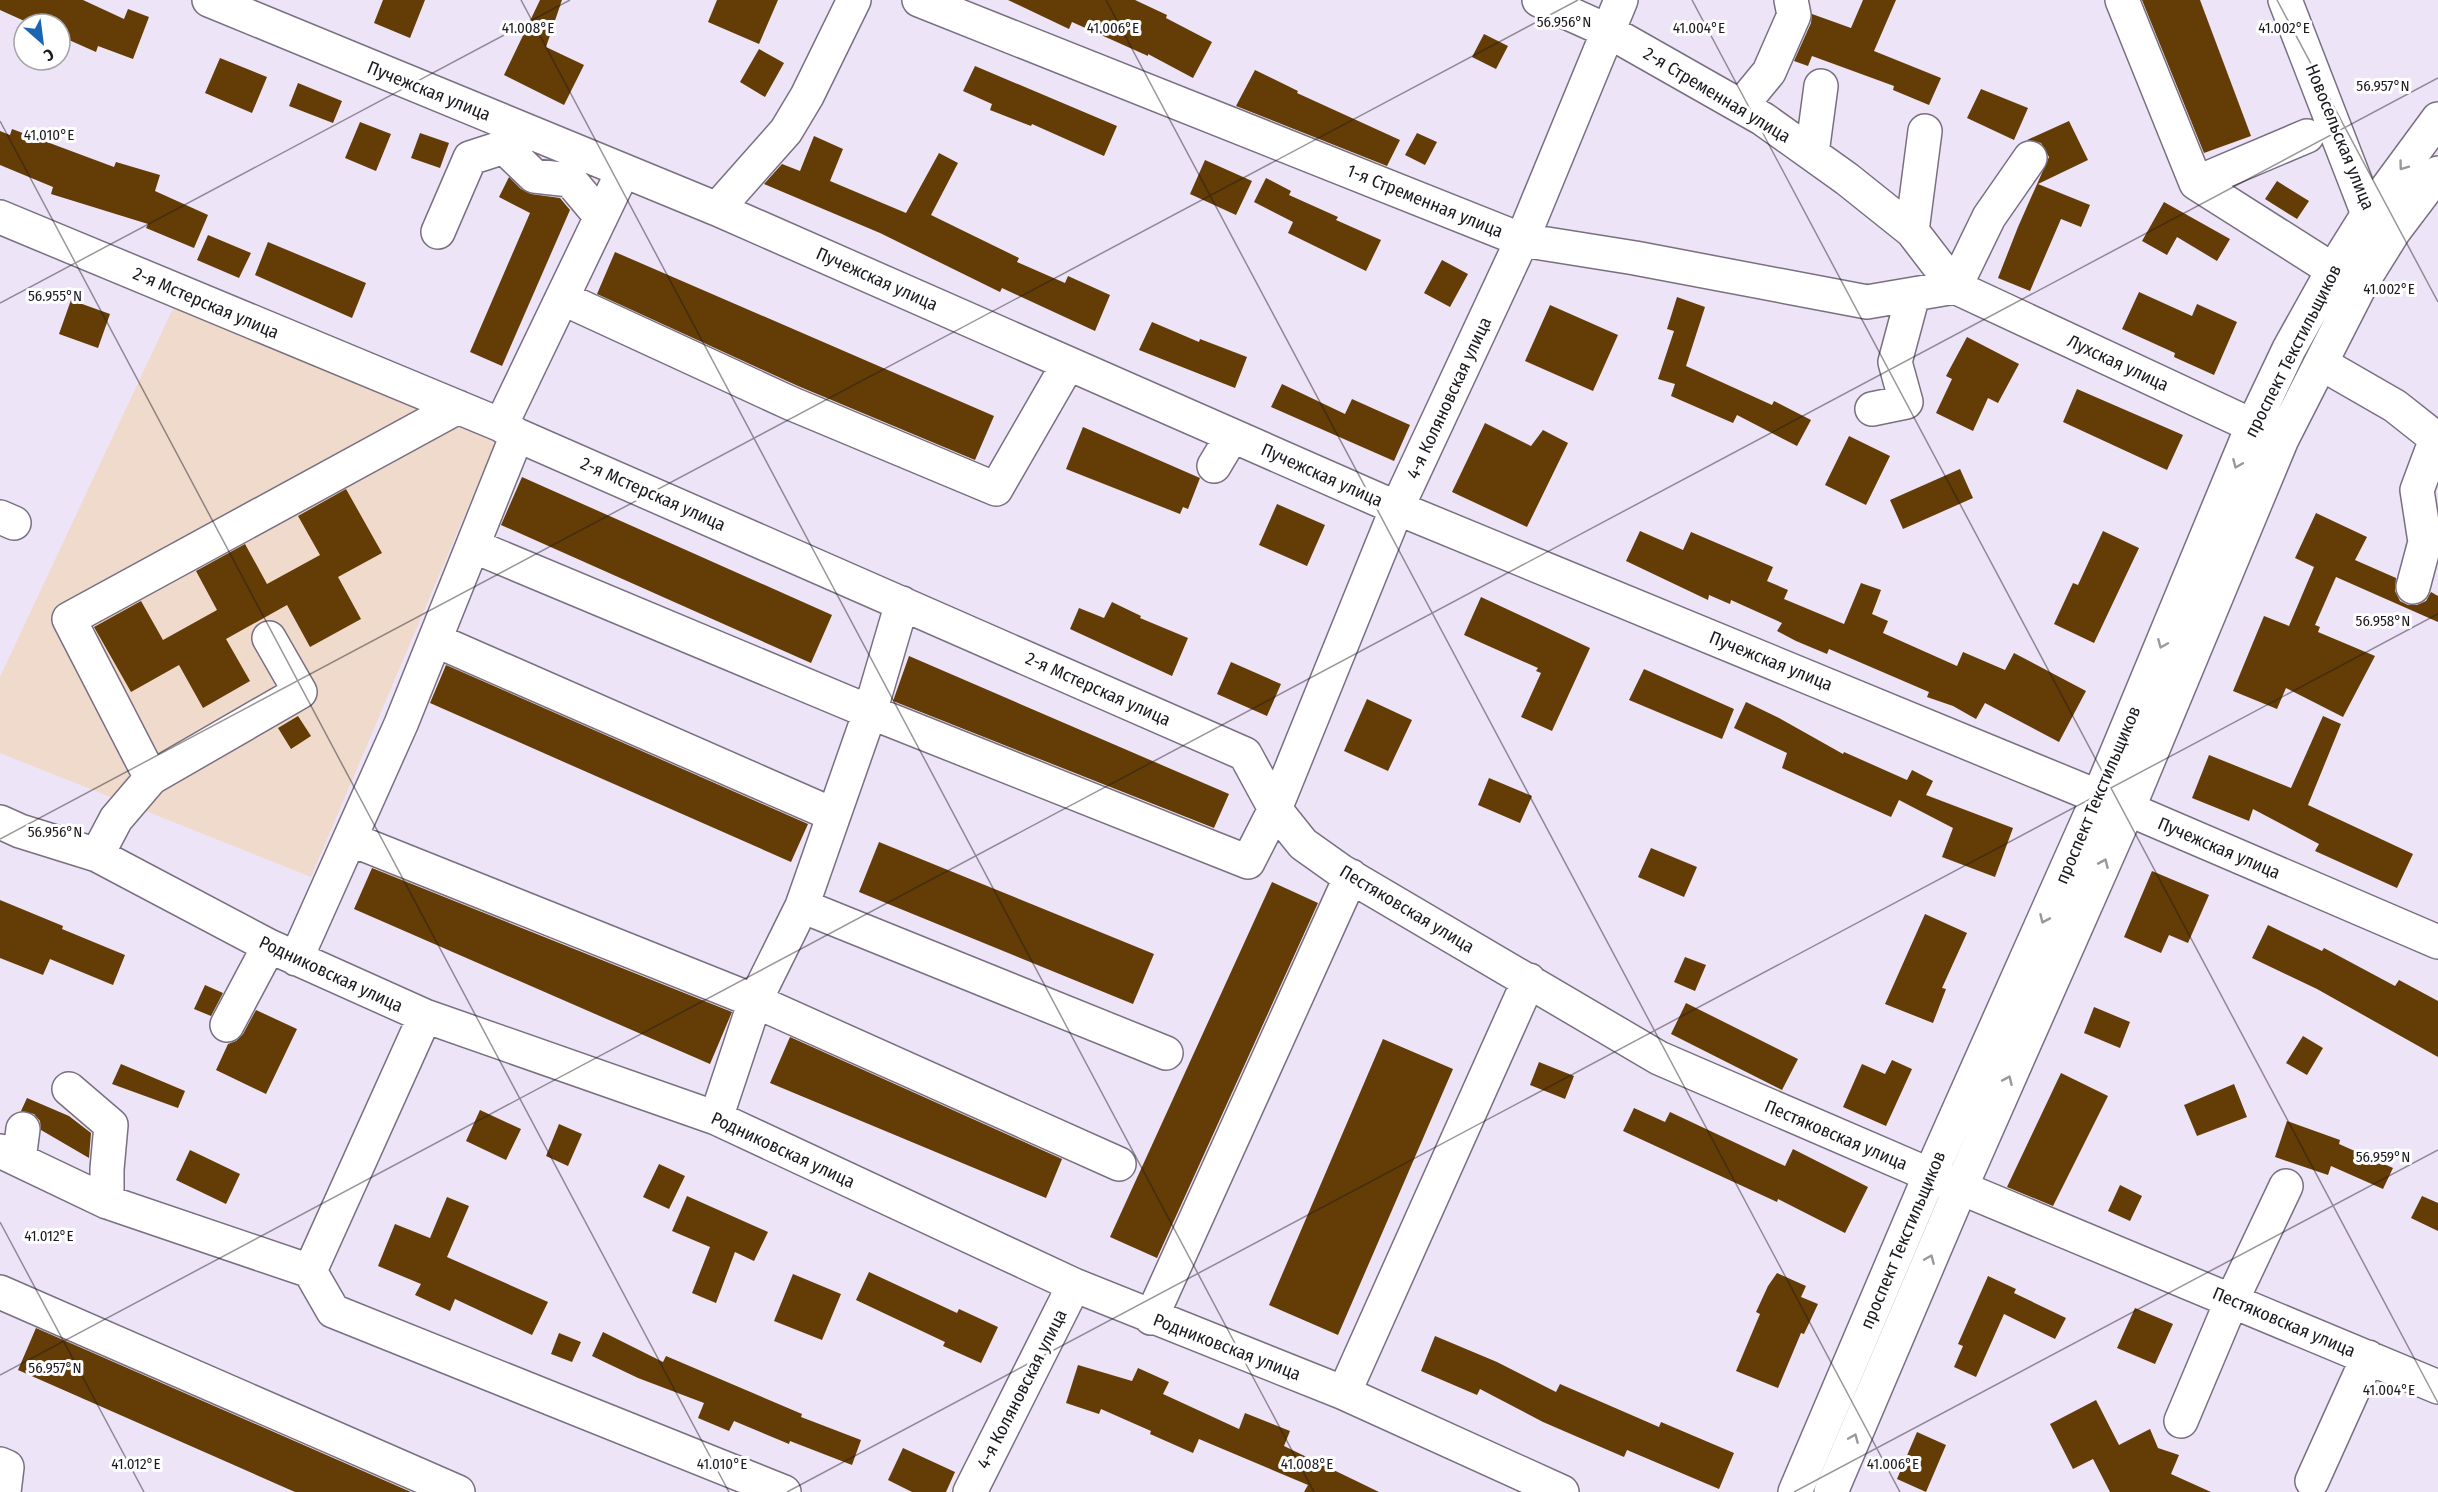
<svg xmlns="http://www.w3.org/2000/svg" width="2438" height="1492" viewBox="0 0 2438 1492" font-family="'Fira Sans Condensed',sans-serif">
  <style>
    .education { fill: #efdacc }
    .building { fill: #643c05 }
    .lines { fill: none; stroke-linecap: round; stroke-linejoin: round }
    .minor-casing { stroke: #796f80; stroke-width: 36 }
    .major-casing { stroke: #796f80; stroke-width: 36 }
    .minor { stroke: #fff; stroke-width: 33 }
    .major { stroke: #fff; stroke-width: 33 }
    .oneway { stroke: #99989a }
    .ticks { fill: none; stroke: #1c191f; stroke-width: 1.5; stroke-opacity: 0.45 }
    .labels { text-anchor: middle; dominant-baseline: central; stroke-width: 6; stroke-linejoin: round; paint-order: stroke }
    .street-label { font-size: 18px; fill: #1c191f; stroke: #fff }
    .ticks-label { font-size: 15px; text-anchor: middle; fill: #1c191f; stroke: #fff; stroke-width: 6; stroke-linejoin: round; paint-order: stroke }
  </style>
  <rect width="100%" height="100%" fill="#eee4f7"/>
  <path class="education" d="M176,302L442,415L496,441L311,877L0,753V677Z"/>
  <path class="building" d="M0,0H83L124,19L128,9L149,17L133,59L98,46L96,52L60,36V24H31L0,10Z
    M383,0H425L410,38L374,23Z
    M540,0H562L546,47L584,65L564,105L504,75Z
    M717,0H778L759,44L708,22Z
    M1008,0H1135L1167,15L1166,18L1212,42L1193,78L1148,54V56L1072,22L1069,29Z
    M1863,0H1896L1874,51L1941,78L1929,105L1893,90L1894,86L1812,56L1808,66L1794,61L1811,23L1812,14L1851,28Z
    M2142,0H2200L2251,136L2204,153Z
    M1484,34L1508,46L1496,69L1472,57Z
    M759,49L784,63L765,97L740,82Z
    M220,58L267,77L252,113L205,93Z
    M975,66L1117,126L1104,156L1032,124L1031,126L990,110L992,104L963,91Z
    M1255,70L1298,91L1297,93L1400,140L1387,166L1236,106Z
    M298,83L342,101L333,123L289,106Z
    M1981,89L2028,108L2014,140L1967,118Z
    M2069,121L2088,160L2038,184L2090,205L2081,227L2061,219L2030,291L1998,278L2018,227L2049,157L2041,143L2027,140Z
    M360,122L391,134L376,171L345,158Z
    M12,129L114,167L116,162L160,175L155,191L208,215L194,248L146,228L148,224L51,194L53,187L0,165V131L10,135Z
    M420,133L449,143L440,168L411,158Z
    M1417,133L1437,142L1425,165L1405,155Z
    M814,136L843,149L830,181L906,213L939,153L958,163L931,215L1019,258L1017,262L1065,283L1068,276L1110,295L1095,331L1002,288L1000,292L880,233L764,184L782,164L800,171Z
    M1205,160L1252,181L1236,215L1190,194Z
    M509,177L521,189L531,194L560,198L570,210L502,366L470,352L530,213L499,197Z
    M1266,178L1291,191L1289,195L1338,217L1336,220L1381,240L1366,271L1288,233L1293,222L1254,202Z
    M2277,181L2309,201L2297,219L2265,199Z
    M2164,202L2230,239L2217,261L2177,237L2167,255L2142,241Z
    M208,235L251,253L239,278L197,260Z
    M268,242L366,283L352,318L255,275Z
    M615,252L994,416L975,460L798,386L597,294Z
    M1442,260L1468,274L1450,307L1424,293Z
    M2139,292L2192,316L2197,304L2237,322L2214,375L2174,357L2175,353L2122,329Z
    M1677,297L1705,307L1686,366L1772,405L1774,401L1811,420L1797,446L1737,415L1733,423L1671,396L1675,384L1658,379L1674,331L1667,329Z
    M71,300L110,314L98,348L59,334Z
    M1550,305L1618,335L1593,391L1525,361Z
    M1152,322L1199,342L1200,339L1247,357L1235,388L1139,350Z
    M1967,337L2019,364L1998,403L1988,398L1973,431L1936,413L1952,379L1946,376Z
    M1282,384L1345,414L1352,399L1410,425L1394,461L1271,407Z
    M2077,389L2183,435L2167,470L2063,422Z
    M1485,423L1531,446L1543,430L1568,443L1527,527L1452,492Z
    M1083,427L1200,478L1188,509L1183,507L1180,514L1066,469Z
    M1849,436L1890,456L1866,505L1825,485Z
    M1960,469L1973,498L1903,529L1890,500Z
    M522,477L832,615L811,663L501,525Z
    M346,489L382,553L338,577L361,619L310,647L287,605L226,639L250,681L203,708L179,665L131,692L94,627L141,601L163,640L217,610L196,571L245,544L267,584L320,555L298,516Z
    M1277,504L1325,525L1307,566L1259,545Z
    M2316,513L2367,537L2355,560L2396,578L2395,591L2400,601L2408,605H2417L2426,601L2431,592L2438,596V622L2336,577L2315,625L2320,627L2318,632L2375,656L2343,717L2286,688L2277,709L2233,691L2264,616L2289,626L2314,567L2295,558Z
    M1640,531L1683,550L1691,532L1773,567L1767,581L1788,590L1784,599L1844,624L1861,583L1881,590L1872,614L1888,621L1883,633L1957,666L1963,652L2005,670L2014,653L2086,691L2059,742L1985,703L1976,719L1953,706L1927,697L1929,692L1829,649L1827,654L1796,641L1777,631L1782,623L1731,600L1730,604L1709,595L1708,600L1626,561Z
    M2103,531L2139,548L2094,643L2054,624L2073,583L2078,585Z
    M1481,597L1590,648L1552,731L1521,717L1541,673L1536,671L1538,668L1464,635Z
    M1112,602L1141,616L1140,618L1188,638L1172,676L1070,629L1079,608L1104,618Z
    M909,656L1229,794L1214,828L893,701Z
    M1231,662L1281,684L1267,716L1217,694Z
    M446,665L808,824L791,862L430,703Z
    M1644,669L1734,709L1722,739L1629,700Z
    M1367,699L1412,720L1388,771L1344,751Z
    M1746,702L1779,718L1843,754L1844,752L1907,780L1912,770L1933,781L1926,795L2013,828L1995,877L1942,857L1953,828L1899,800L1891,817L1782,768L1787,753L1734,728Z
    M298,716L311,736L291,749L278,728Z
    M2323,716L2341,724L2308,805L2413,854L2397,888L2315,851L2319,844L2253,809L2249,821L2192,798L2209,755L2291,788Z
    M1489,778L1532,796L1520,823L1478,805Z
    M879,842L1154,954L1133,1004L859,892Z
    M1651,848L1697,867L1684,897L1638,877Z
    M372,868L732,1012L710,1064L354,909Z
    M2152,871L2209,895L2188,943L2169,935L2161,953L2124,937Z
    M1272,882L1318,903L1157,1258L1110,1237Z
    M0,900L63,926L62,929L125,955L113,985L50,959L43,975L0,958Z
    M1925,914L1967,933L1942,988L1946,989L1933,1023L1885,1004Z
    M2268,925L2322,951L2324,948L2395,986L2399,980L2438,1001V1057L2317,989L2252,958Z
    M1685,957L1706,965L1695,991L1674,982Z
    M205,985L223,993L211,1016L194,1009Z
    M1686,1003L1798,1059L1782,1090L1671,1034Z
    M2094,1007L2130,1022L2120,1048L2084,1033Z
    M256,1010L297,1029L266,1094L216,1070L228,1044L236,1041L243,1034Z
    M2303,1036L2323,1048L2307,1075L2286,1063Z
    M790,1037L1062,1159L1046,1198L770,1083Z
    M1383,1039L1453,1069L1338,1335L1269,1305Z
    M1892,1060L1912,1069L1886,1126L1843,1107L1862,1064L1885,1074Z
    M1539,1062L1574,1076L1565,1099L1530,1085Z
    M121,1064L185,1091L178,1108L112,1084Z
    M2061,1073L2108,1096L2053,1206L2007,1187Z
    M2234,1084L2247,1117L2197,1136L2184,1105Z
    M27,1098L69,1116L91,1133L89,1158L41,1130L40,1121L34,1114L21,1111Z
    M1634,1108L1665,1122L1670,1112L1785,1166L1793,1149L1868,1187L1845,1233L1778,1199L1777,1202L1623,1131Z
    M480,1110L521,1129L506,1160L466,1141Z
    M2287,1121L2340,1140L2339,1144L2393,1168L2383,1189L2331,1166L2328,1175L2275,1157Z
    M559,1124L582,1134L568,1166L546,1156Z
    M190,1150L240,1174L226,1204L176,1180Z
    M659,1164L685,1176L669,1209L643,1197Z
    M2120,1185L2142,1196L2130,1221L2108,1211Z
    M687,1196L768,1232L754,1261L735,1252L716,1303L692,1293L710,1247L672,1231Z
    M2422,1196L2438,1203V1231L2411,1218Z
    M447,1197L469,1206L447,1257L548,1302L532,1335L455,1299L450,1311L415,1295L421,1284L378,1266L395,1224L430,1238Z
    M869,1272L957,1313L959,1309L998,1327L981,1363L943,1346L945,1342L856,1300Z
    M1777,1273L1806,1286L1801,1297L1818,1304L1804,1334L1801,1333L1778,1388L1736,1371L1760,1314L1756,1312L1768,1286Z
    M793,1274L841,1294L822,1340L774,1321Z
    M1988,1276L2016,1289L2014,1293L2066,1318L2055,1339L2004,1314L1976,1377L1954,1367L1963,1346L1958,1344Z
    M2135,1308L2173,1324L2155,1364L2117,1348Z
    M36,1328L411,1492H295L18,1370Z
    M603,1332L663,1362L666,1356L802,1414L801,1417L861,1440L852,1465L790,1441L789,1444L734,1421L729,1431L698,1418L704,1403L638,1378L592,1356Z
    M559,1333L581,1342L572,1362L551,1354Z
    M1435,1336L1497,1362L1556,1392L1560,1384L1659,1427L1661,1422L1734,1453L1719,1489L1627,1450L1624,1457L1543,1422L1480,1389L1477,1395L1421,1371Z
    M1078,1365L1132,1381L1138,1368L1169,1382L1163,1394L1239,1429L1245,1413L1290,1431L1284,1446L1379,1492H1304L1308,1485L1199,1439L1193,1453L1150,1434L1151,1431L1101,1409L1099,1414L1066,1403Z
    M2096,1400L2119,1445L2150,1429L2158,1448L2179,1455L2171,1474L2211,1492H2110L2093,1459L2073,1469L2050,1424Z
    M1917,1432L1946,1445L1926,1492L1897,1479Z
    M903,1448L955,1472L946,1492H912L888,1480Z"/>
  <g class="lines">
    <defs>
      <path id="minor" d="M209,0L717,209L1397,508L2128,809L2438,942
        M919,0L1522,240L1635,258L1867,302L1955,287
        M1539,0L1608,31L1763,119L1847,179L1912,231L1955,287L2279,438
        M2122,0L2196,183L2333,270
        M2285,0L2368,214L2388,227
        M1741,106L1769,72L1794,15L1791,0
        M1812,153L1821,86
        M2196,183L2307,136
        M717,209L786,131L807,96L854,0
        M0,217L501,425L517,435L1245,754L1275,809L1303,844L1341,871L1659,1058L1930,1175L2438,1387
        M1912,231L1925,131
        M438,232L470,158L504,147L534,176L570,180L601,217
        M1955,287L1989,217L2030,158
        M562,298L790,403L996,489L1068,364
        M2322,364L2395,406L2438,440
        M1872,409L1906,402L1895,362L1913,295
        M501,425L623,171
        M1214,466L1232,436
        M0,517L14,523
        M473,546L870,712L802,906L1166,1053
        M2413,587L2425,542L2417,490L2436,439
        M902,603L870,712L1248,862L1275,809L1397,508L1522,240L1621,0
        M435,640L834,815
        M151,778L300,692L269,638
        M0,822L20,831L97,855L269,946L425,1016L716,1118L1074,1285L1344,1393L1562,1492
        M350,839L755,1001L716,1118
        M97,855L116,819L151,778L69,619L458,407
        M802,906L755,1001L1119,1164
        M296,959L401,724L517,435
        M227,1025L269,946
        M69,1089L111,1125L107,1169V1202
        M0,1151L107,1202L310,1271L333,1311L784,1492
        M19,1160L23,1129
        M310,1271L425,1016
        M0,1292L458,1492
        M1151,1318L1351,876
        M1344,1393L1529,980
        M2181,1421L2232,1300L2286,1186
        M0,1464L7,1467L4,1492
        M2312,1481L2368,1357
        M970,1492L1074,1285"/>
      <path id="major" d="M1795,1492L1930,1175L2098,798L2252,427L2289,349L2333,270L2368,214L2438,119
        M1831,1492L1961,1187L2128,809L2282,439L2361,284L2394,231L2438,173"/>
    </defs>
    <use href="#minor" class="minor-casing"/>
    <use href="#major" class="major-casing"/>
    <use href="#minor" class="minor"/>
    <use href="#major" class="major"/>
  </g>
  <defs><path id="oneway-chevron" d="M-2-3.5L2.5 0L-2 3.5" fill="none" stroke-width="1.6" stroke-linecap="round" stroke-linejoin="round" transform="scale(1.5)"/></defs>
  <g class="oneway">
    <use href="#oneway-chevron" transform="translate(2403 166) rotate(126)"/>
    <use href="#oneway-chevron" transform="translate(2237 464) rotate(113)"/>
    <use href="#oneway-chevron" transform="translate(2162 644) rotate(113)"/>
    <use href="#oneway-chevron" transform="translate(2104 863) rotate(-66)"/>
    <use href="#oneway-chevron" transform="translate(2044 919) rotate(114)"/>
    <use href="#oneway-chevron" transform="translate(2008 1080) rotate(-66)"/>
    <use href="#oneway-chevron" transform="translate(1930 1259) rotate(-67)"/>
    <use href="#oneway-chevron" transform="translate(1854 1438) rotate(-67)"/>
  </g>
  <path class="ticks" d="M521,0L1314,1492M1106,0L1900,1492M1692,0L2438,1403M2277,0L2438,302M0,121L729,1492M0,303L570,0M0,839L1578,0M0,1222L144,1492M0,1375L2438,78M787,1492L2438,614M1794,1492L2438,1150"/>
  <g class="labels">
    <g class="street-label">
      <text transform="translate(429 91) rotate(22)">Пучежская улица</text>
      <text transform="translate(1717 95) rotate(31)">2-я Стременная улица</text>
      <text transform="translate(2340 137) rotate(68)">Новосельская улица</text>
      <text transform="translate(1425 201) rotate(22)">1-я Стременная улица</text>
      <text transform="translate(877 279) rotate(24)">Пучежская улица</text>
      <text transform="translate(206 303) rotate(23)">2-я Мстерская улица</text>
      <text transform="translate(2293 351) rotate(-63)">проспект Текстильщиков</text>
      <text transform="translate(2118 363) rotate(25)">Лухская улица</text>
      <text transform="translate(1449 398) rotate(-65)">4-я Коляновская улица</text>
      <text transform="translate(1322 475) rotate(24)">Пучежская улица</text>
      <text transform="translate(653 494) rotate(24)">2-я Мстерская улица</text>
      <text transform="translate(1771 661) rotate(22)">Пучежская улица</text>
      <text transform="translate(1098 689) rotate(24)">2-я Мстерская улица</text>
      <text transform="translate(2098 795) rotate(-67)">проспект Текстильщиков</text>
      <text transform="translate(2219 848) rotate(23)">Пучежская улица</text>
      <text transform="translate(1407 909) rotate(31)">Пестяковская улица</text>
      <text transform="translate(331 974) rotate(25)">Родниковская улица</text>
      <text transform="translate(1836 1135) rotate(23)">Пестяковская улица</text>
      <text transform="translate(783 1150) rotate(25)">Родниковская улица</text>
      <text transform="translate(1903 1240) rotate(-67)">проспект Текстильщиков</text>
      <text transform="translate(2284 1322) rotate(23)">Пестяковская улица</text>
      <text transform="translate(1227 1347) rotate(21)">Родниковская улица</text>
      <text transform="translate(1022 1389) rotate(-63)">4-я Коляновская улица</text>
    </g>
  </g>
  <g class="ticks-label">
    <text x="1564" y="27">56.956°N</text>
    <text x="528" y="33">41.008°E</text>
    <text x="1113" y="33">41.006°E</text>
    <text x="1699" y="33">41.004°E</text>
    <text x="2284" y="33">41.002°E</text>
    <text x="2383" y="91">56.957°N</text>
    <text x="49" y="140">41.010°E</text>
    <text x="2389" y="294">41.002°E</text>
    <text x="55" y="301">56.955°N</text>
    <text x="2383" y="626">56.958°N</text>
    <text x="55" y="837">56.956°N</text>
    <text x="2383" y="1162">56.959°N</text>
    <text x="49" y="1241">41.012°E</text>
    <text x="55" y="1373">56.957°N</text>
    <text x="2389" y="1395">41.004°E</text>
    <text x="136" y="1469">41.012°E</text>
    <text x="722" y="1469">41.010°E</text>
    <text x="1307" y="1469">41.008°E</text>
    <text x="1893" y="1469">41.006°E</text>
  </g>
  <g transform="translate(42 42) rotate(152)"><circle r="28" fill="#ffffff" stroke="#a4a3a5" stroke-width="1.5"/>
  <path d="M0-4.5L10 22L0 15L-10 22Z" fill="#1865b4"/>
  <text y="-9" font-size="16" font-weight="bold" text-anchor="middle" fill="#1c191f">С</text>
  </g>
</svg>
